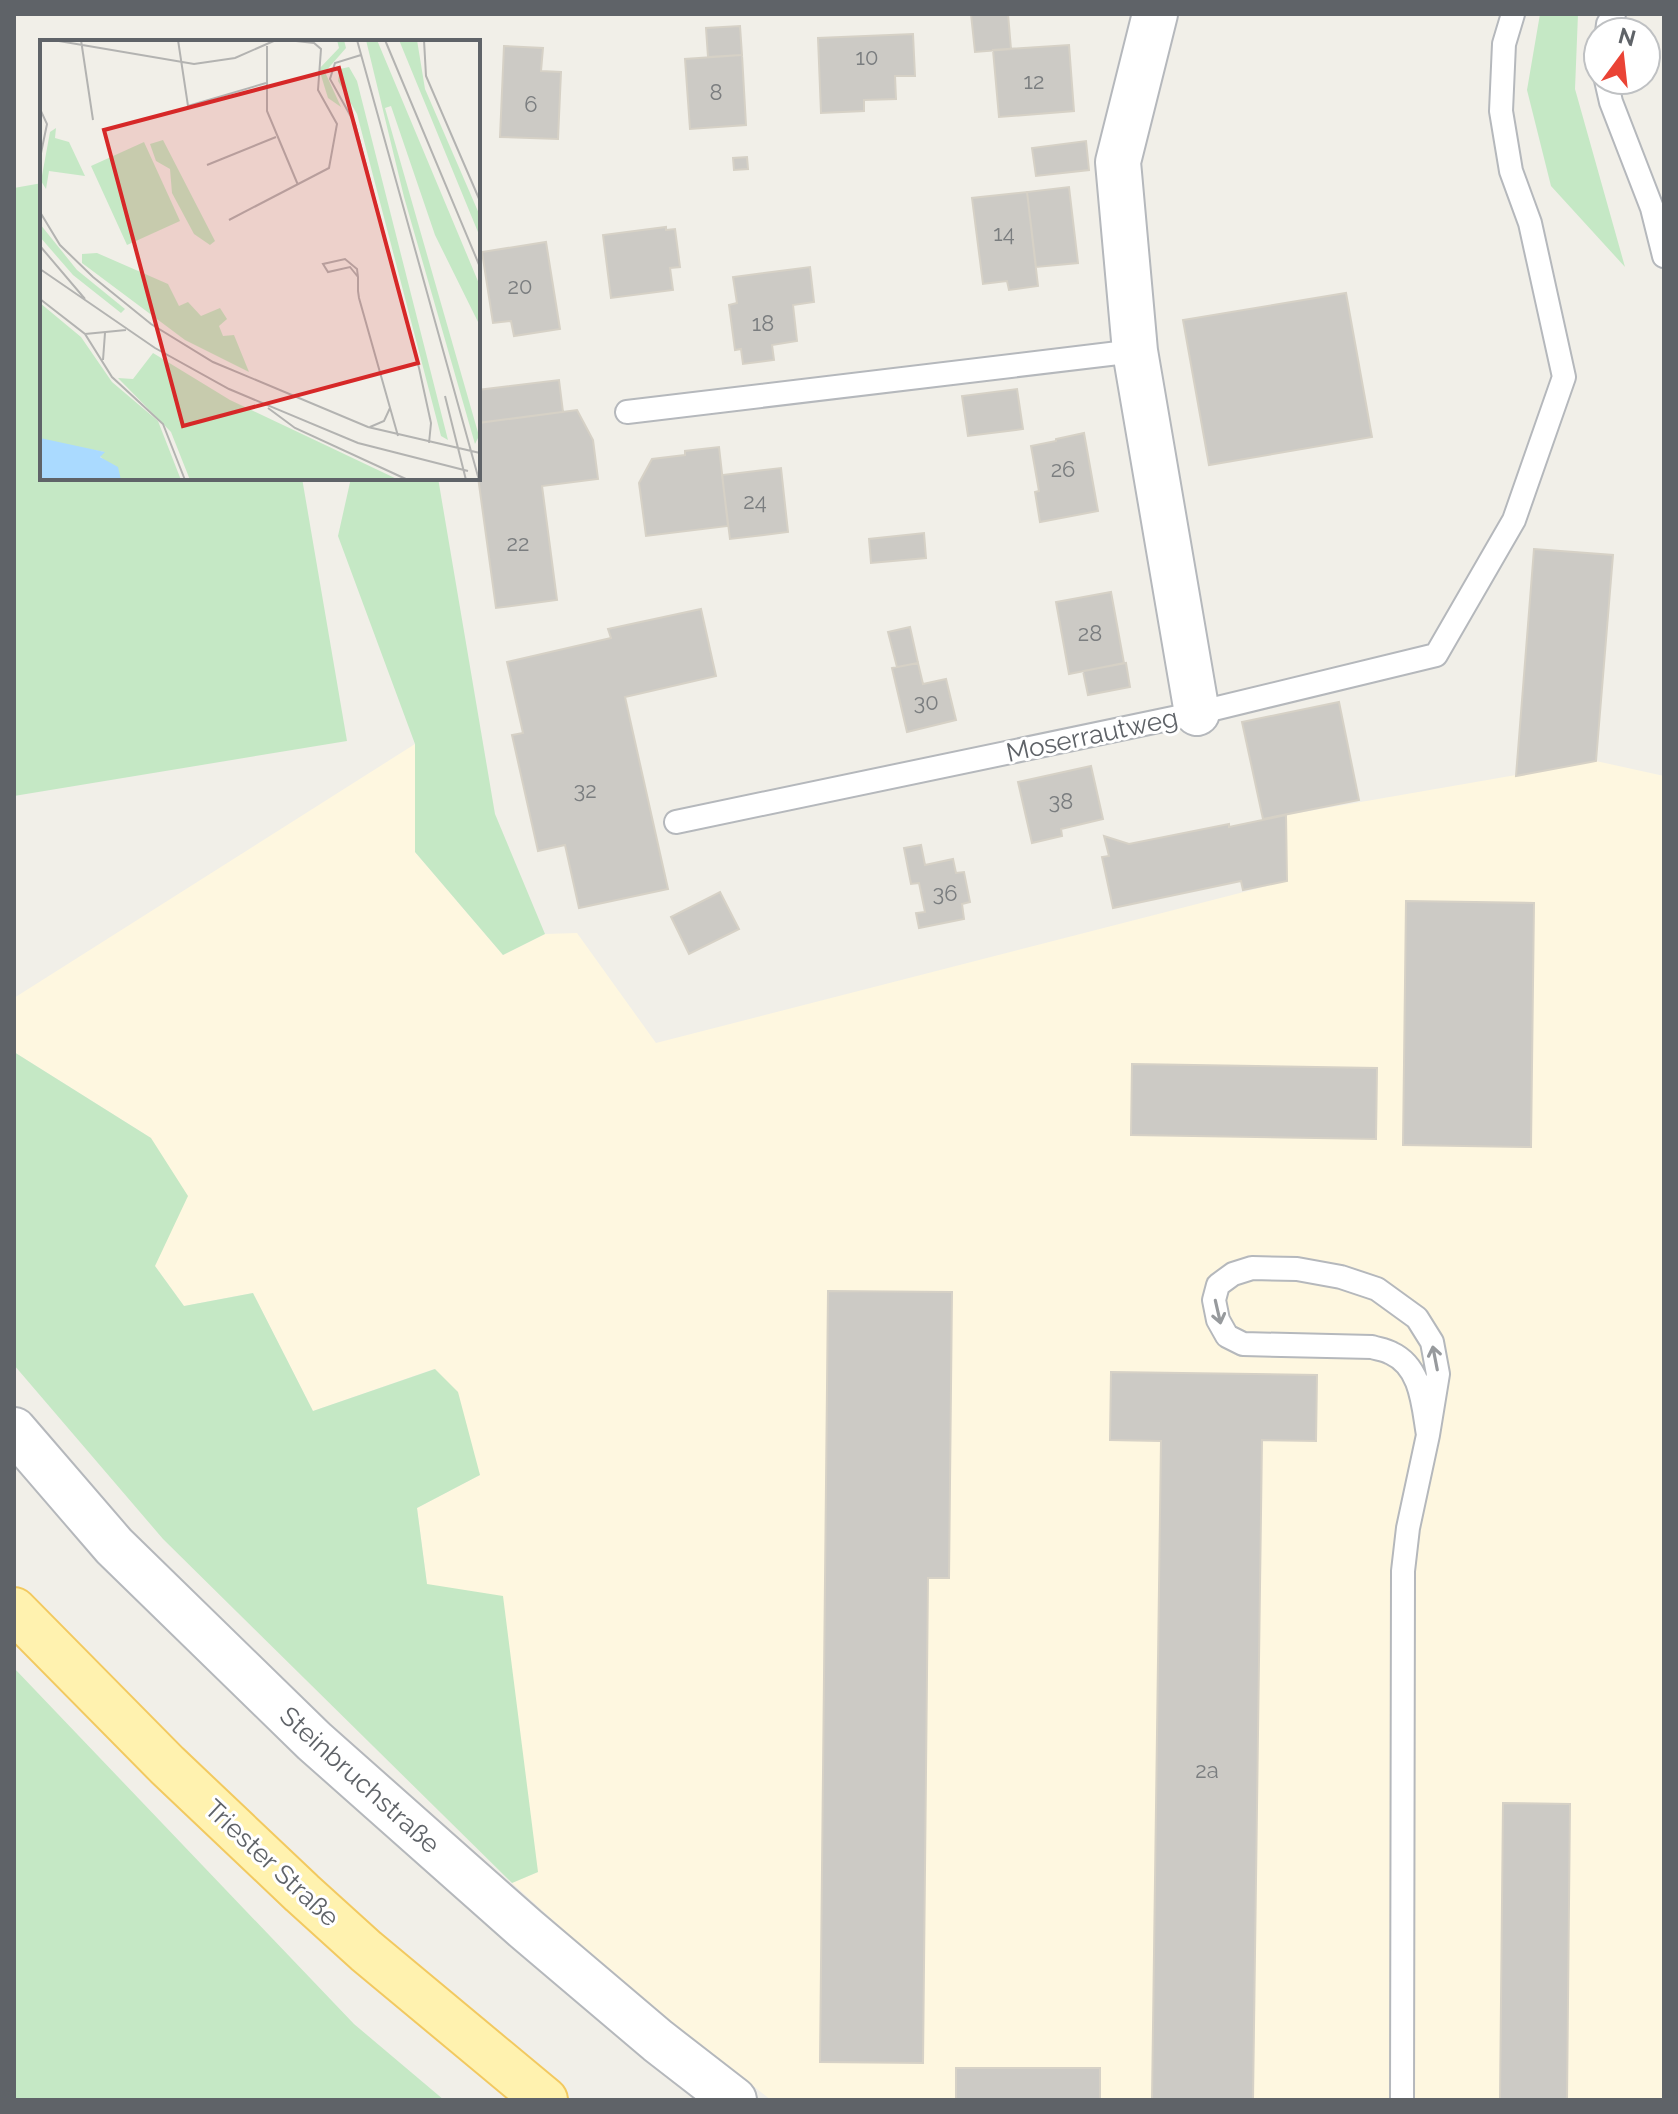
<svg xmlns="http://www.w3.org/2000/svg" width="1678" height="2114" viewBox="0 0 1678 2114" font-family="Raleway,sans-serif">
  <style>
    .commercial { fill: #fef7e0 }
    .green { fill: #c5e8c5 }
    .building { fill: #cccac5; stroke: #d6d1c6; stroke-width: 2 }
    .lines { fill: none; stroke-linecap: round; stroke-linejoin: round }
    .service-casing { stroke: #b5b8bc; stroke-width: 26 }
    .minor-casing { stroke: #b5b8bc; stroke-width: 48 }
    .primary-casing { stroke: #f2c960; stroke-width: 48 }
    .service { stroke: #fff; stroke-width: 22 }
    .minor { stroke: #fff; stroke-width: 44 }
    .primary { stroke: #fff2af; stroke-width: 44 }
    .oneway { stroke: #979a9d }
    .labels { text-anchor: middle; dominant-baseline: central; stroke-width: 6; stroke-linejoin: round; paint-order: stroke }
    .number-label { font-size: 22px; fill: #7a7d7f }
    .street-label { font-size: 26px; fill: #5f6368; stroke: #fff }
    .inset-road { fill: none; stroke: #b3b3b1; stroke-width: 2 }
    .view { fill: #d62828; fill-opacity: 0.15; stroke: #d62828; stroke-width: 4 }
    .inset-edge { fill: none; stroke: #5f6368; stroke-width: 4 }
  </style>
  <rect width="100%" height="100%" fill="#f1efe8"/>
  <path class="commercial" d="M415,744V852L503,955L545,934L577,933L656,1043L1287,881L1286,815L1596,761L1664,776V2100H771L631,1991L512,1883L538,1872L427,1585L417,1508L480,1475L434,1369L313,1411L253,1293L184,1306L155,1266L151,1138L14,1052V998Z"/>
  <path class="green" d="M1540,14H1578L1575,89L1625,267L1551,186L1527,90Z
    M42,183V478H302L347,741L14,796V188Z
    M351,478H438L495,814L545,934L503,955L415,852V744L338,536Z
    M14,1052L151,1138L188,1196L155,1266L184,1306L253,1293L313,1411L435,1369L458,1392L480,1475L417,1508L427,1584L503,1596L538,1872L512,1883L163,1539L14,1365Z
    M14,1668L354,2024L444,2100H14Z"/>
  <path class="building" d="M971,14H1008L1011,49L975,52Z
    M740,26L742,55L708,57L706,28Z
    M913,34L915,76H895L896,99L864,100V111L821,113L818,38Z
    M1069,45L1074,111L999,117L993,50Z
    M504,46L543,48L541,71L561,72L558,139L500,137Z
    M742,55L746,125L690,129L685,59Z
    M1086,141L1089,170L1036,176L1032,148Z
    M747,157L748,169L734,170L733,158Z
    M1069,187L1078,263L1036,267L1027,192Z
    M1027,192L1038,286L1009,290L1007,281L983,284L972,198Z
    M666,227V230L675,229L680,267L670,268L673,290L611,298L603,235Z
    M546,242L560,329L514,336L511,321L493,323L482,252Z
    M810,267L814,302L793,305L797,341L772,345L774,360L743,364L741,349L735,350L729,305L737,303L733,277Z
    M1346,293L1372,437L1209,465L1183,320Z
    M559,380L563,412L478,423V390Z
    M1017,389L1023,429L968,436L962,396Z
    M577,410L593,440L598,479L542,486L557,600L496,608L478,477V423Z
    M1084,433L1098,511L1040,522L1035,492L1039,491L1031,446L1056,441V439Z
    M719,447L728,526L646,536L639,483L652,459L685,455V451Z
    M781,468L788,532L730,539L722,475Z
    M924,533L926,558L871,563L869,539Z
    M1534,549L1613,555L1596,761L1516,776Z
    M1111,592L1124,663L1069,674L1056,602Z
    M701,609L716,676L625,697L668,889L579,908L565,845L538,851L512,735L523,733L507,662L611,638L608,629Z
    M910,627L918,663L897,667L888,632Z
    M918,663L923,684L946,679L956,720L907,732L892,668Z
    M1126,663L1130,687L1088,695L1083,671Z
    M1339,702L1359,800L1263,819L1242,722Z
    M1091,766L1103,819L1061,829L1062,836L1032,843L1018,782Z
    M1286,815L1287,881L1243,890L1241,881L1113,908L1102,857L1109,856L1104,836L1129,844L1229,824V827Z
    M921,845L925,865L953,859L956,873L964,872L970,902L962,904L964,919L919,928L916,913L925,912L919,883L911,884L904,848Z
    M720,892L739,929L689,954L671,917Z
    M1406,901L1534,903L1531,1147L1403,1145Z
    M1132,1064L1377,1068L1376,1139L1131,1135Z
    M828,1291L952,1292L949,1578H928L923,2063L820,2062Z
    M1111,1372L1317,1375L1316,1441L1262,1440L1253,2100H1152L1161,1441L1110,1440Z
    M1503,1803L1570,1804L1567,2100H1500Z
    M956,2068H1100V2100H956Z"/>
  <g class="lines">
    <defs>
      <path id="service" d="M1607,32L1608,24L1614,14
        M1606,80L1611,102L1652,208L1664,256
        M627,412L1135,351
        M676,822L1197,713L1436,655L1514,520L1564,377L1530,223L1511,171L1501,111L1504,44L1513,14
        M1402,2100L1403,1571L1408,1528L1428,1435L1438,1374L1432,1342L1417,1318L1377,1289L1341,1277L1297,1269L1252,1268L1233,1274L1218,1285L1214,1300L1218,1320L1227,1336L1243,1344L1372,1347C1378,1349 1386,1350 1391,1353C1422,1367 1423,1406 1428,1435"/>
      <path id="minor" d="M1155,14L1118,162L1135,351L1197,713
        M14,1430L114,1546L314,1741L526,1929L658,2041L734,2100"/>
      <path id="primary" d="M14,1610L167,1765L302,1893L366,1951L545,2100"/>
    </defs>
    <use href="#service" class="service-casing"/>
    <use href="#minor" class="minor-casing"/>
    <use href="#primary" class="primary-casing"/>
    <use href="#service" class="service"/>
    <use href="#minor" class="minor"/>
    <use href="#primary" class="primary"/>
  </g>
  <defs><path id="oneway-shaft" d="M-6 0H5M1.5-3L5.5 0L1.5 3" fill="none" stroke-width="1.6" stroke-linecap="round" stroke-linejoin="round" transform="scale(2)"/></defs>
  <g class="oneway">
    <use href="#oneway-shaft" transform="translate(1218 1312) rotate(77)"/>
    <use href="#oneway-shaft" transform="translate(1435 1358) rotate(-101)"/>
  </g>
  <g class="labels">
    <g class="number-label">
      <text x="867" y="57">10</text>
      <text x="1034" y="81">12</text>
      <text x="716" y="92">8</text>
      <text x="531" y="104">6</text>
      <text x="1004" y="233">14</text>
      <text x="520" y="286">20</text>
      <text x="763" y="323">18</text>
      <text x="1063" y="469">26</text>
      <text x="755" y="501">24</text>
      <text x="518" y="543">22</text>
      <text x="1090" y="633">28</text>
      <text x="926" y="702">30</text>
      <text x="585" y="790">32</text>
      <text x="1061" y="801">38</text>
      <text x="945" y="893">36</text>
      <text x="1207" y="1770">2a</text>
    </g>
    <g class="street-label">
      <text transform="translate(1092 735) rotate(-12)">Moserrautweg</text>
      <text transform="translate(360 1780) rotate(42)">Steinbruchstraße</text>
      <text transform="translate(272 1863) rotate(43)">Triester Straße</text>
    </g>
  </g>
  <g transform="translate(40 40)">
    <rect width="440" height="440" fill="#f1efe8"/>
    <path d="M297,0H304L306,8L285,32L301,67L288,58L279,29L299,8ZM326,0H337L440,246V286L395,195L351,66L345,68L439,396L435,404L364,157ZM359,0H377L385,49L440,176V197ZM309,27L317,41L408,400L401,396L317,74L298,41L300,29ZM16,88L15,98L29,102L45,136L9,131L6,149L1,141L10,92ZM123,100L175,201L170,205L154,194L132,153L130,129L116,121L110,104ZM104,102L140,181L87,205L51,126ZM0,184L37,230L85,269L81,273L33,235L0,197ZM57,213L128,244L139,266L148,262L161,276L180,268L187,279L179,286L183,296L194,295L209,332L145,300L42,223V214ZM0,263L41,297L72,342L118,381L141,440H81L60,416L64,412L0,400ZM113,313L190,360L359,440H150L131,392L78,338L93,339Z" fill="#c5e8c5"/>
    <path d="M0,398L65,412L60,417L78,427L81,440H0Z" fill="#aadaff"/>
    <path class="inset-road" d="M13,0L154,24L195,18L236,0M41,0L53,80M138,0L148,66L226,43M317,0L439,440M345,0L440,227M384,0L386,36L440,161M227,6V71L258,145M321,15L295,23L290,39L315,84L379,328L391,383L389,403M0,69L7,84L0,118M167,125L236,97M0,172L20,205L53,237L111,284L173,322L328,387L440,413M189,180L289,128L297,84L278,50L281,9L274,3L247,0M0,206L45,259M0,229L115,308L189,349L318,403L428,431M318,237L310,227L288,232L283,224L305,219L317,229L318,237V251L319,258L358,396M0,259L45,294L72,337L123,384L145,440M45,294L86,290M63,320L65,293M405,356L426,440M228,368L255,388L368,440M330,387L344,381L350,368"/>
    <path class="view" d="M299,28L378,323L143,386L64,90Z"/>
    <rect width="440" height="440" class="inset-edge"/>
  </g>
  <rect width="1678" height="2114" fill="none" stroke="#5f6368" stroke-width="32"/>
  <g transform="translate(1622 56) rotate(15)"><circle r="38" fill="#ffffff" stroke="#bfc1c3" stroke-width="2"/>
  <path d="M0-6L14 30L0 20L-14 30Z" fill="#ea4335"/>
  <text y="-12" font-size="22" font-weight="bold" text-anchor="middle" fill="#5f6368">N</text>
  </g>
</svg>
